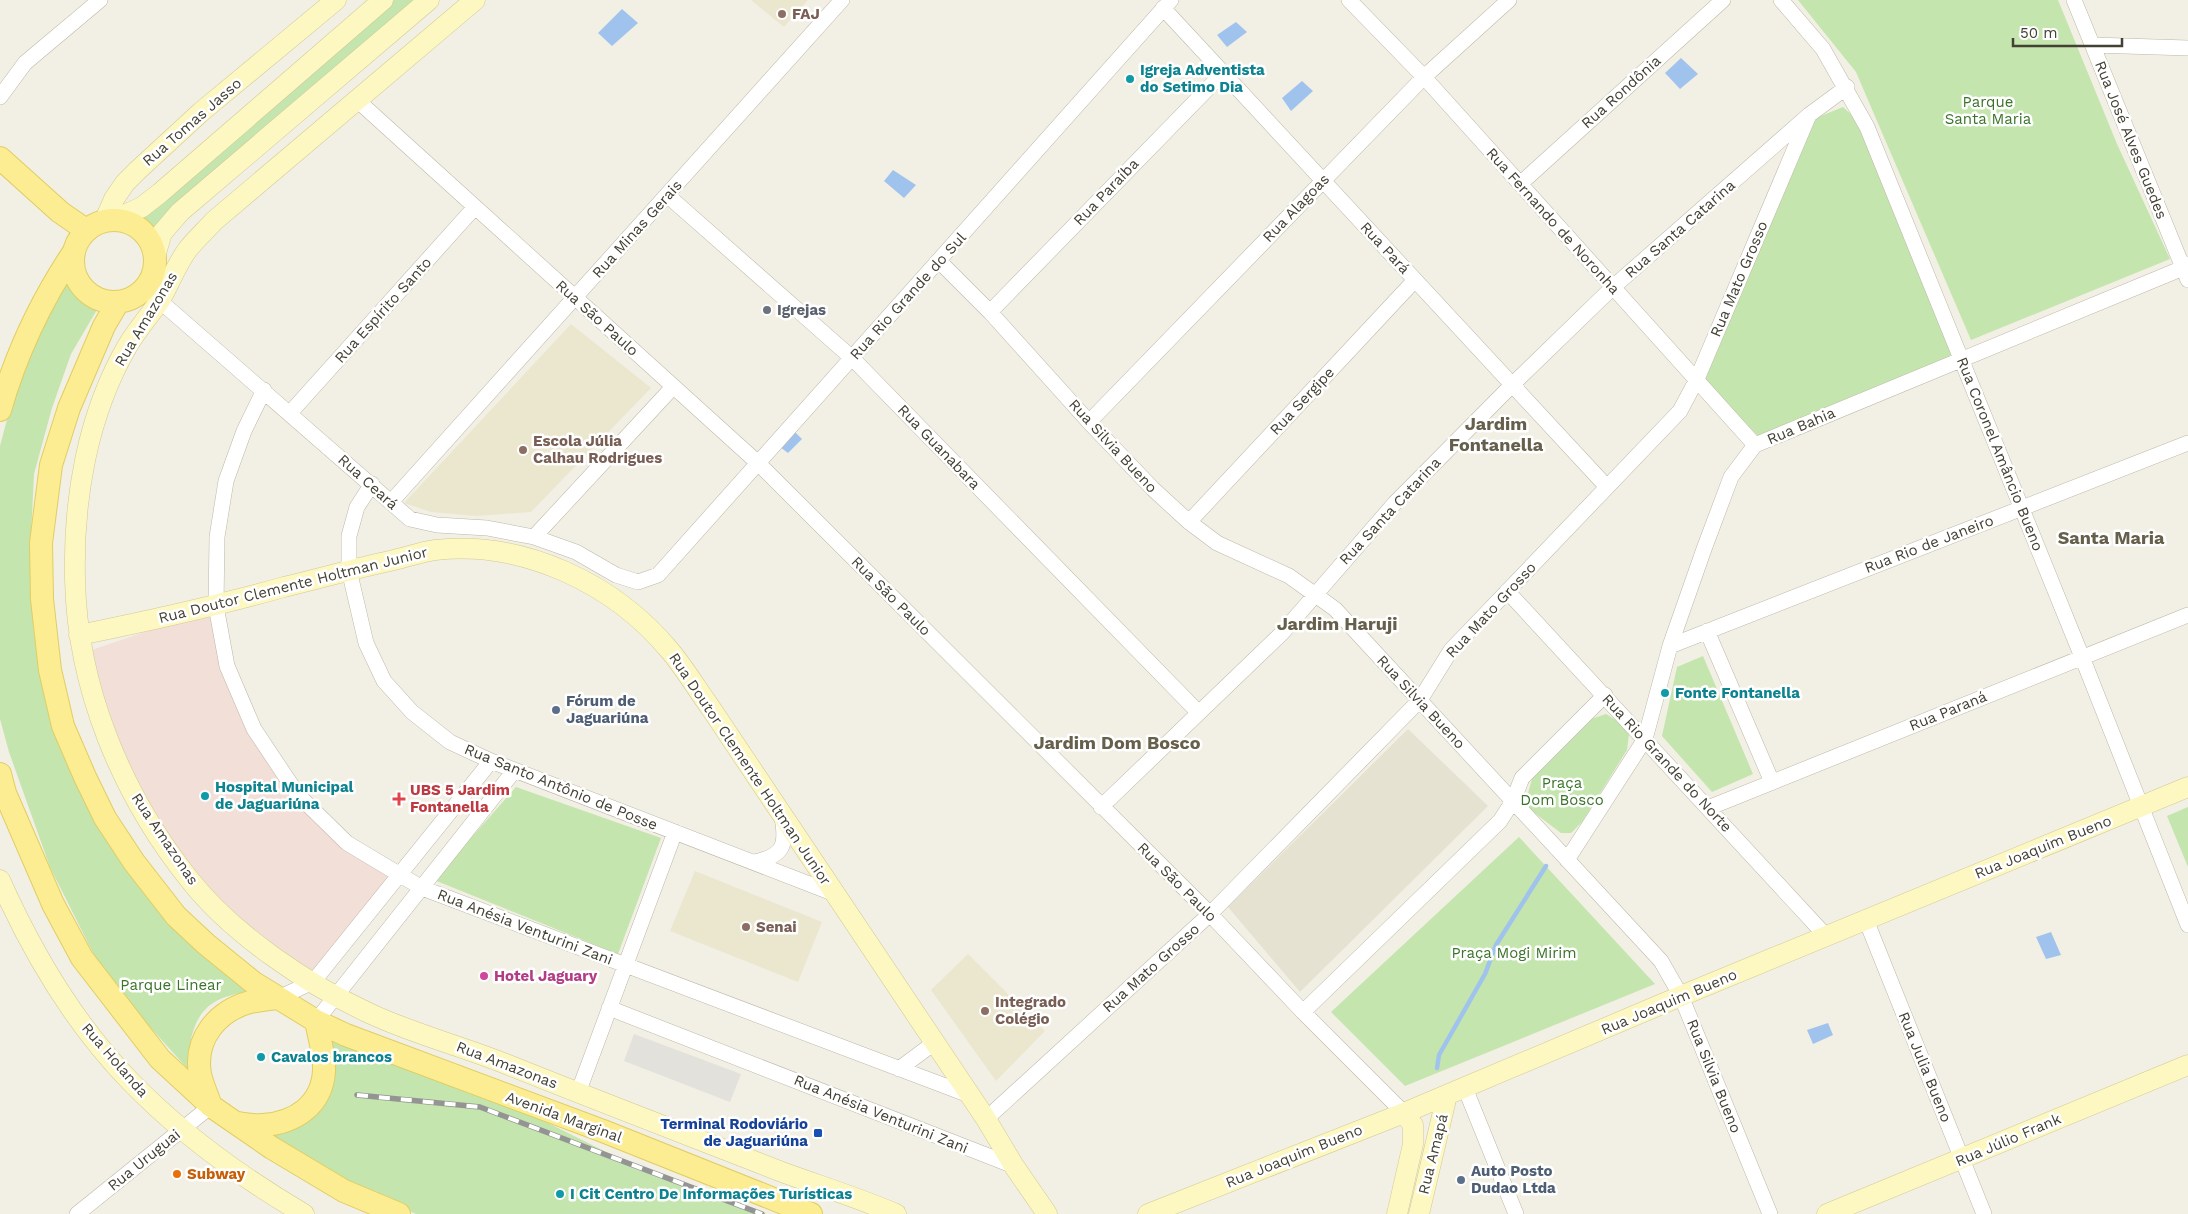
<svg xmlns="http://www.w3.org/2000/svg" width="2188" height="1214" viewBox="0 0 2188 1214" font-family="'Work Sans',sans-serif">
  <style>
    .residential { fill: #e5e2d2 }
    .education { fill: #ebe7ce }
    .medical { fill: #f2dfd7 }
    .green { fill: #c4e5ad }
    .parking { fill: #e2e1dc }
    .water { fill: #a0c3ee }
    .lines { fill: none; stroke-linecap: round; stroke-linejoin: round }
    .stream { stroke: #a0c3ee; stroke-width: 4.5 }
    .street-casing { stroke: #bdb8a7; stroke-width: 16 }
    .secondary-casing { stroke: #d1c994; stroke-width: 21 }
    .primary-casing { stroke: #e0cd63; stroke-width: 24 }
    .street { stroke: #fff; stroke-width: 15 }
    .secondary { stroke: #fdf7c2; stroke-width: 20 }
    .primary { stroke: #fced93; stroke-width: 22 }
    .rail-casing { stroke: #949494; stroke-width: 5.5 }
    .rail { stroke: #fff; stroke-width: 4; stroke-dasharray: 11; stroke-linecap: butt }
    .education-dot { fill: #8d6e63; stroke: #fff; stroke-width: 2 }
    .culture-dot { fill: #0f9aa8; stroke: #fff; stroke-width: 2 }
    .worship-dot { fill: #6b7280; stroke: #fff; stroke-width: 2 }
    .service-dot { fill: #5c6f8a; stroke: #fff; stroke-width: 2 }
    .health-dot { fill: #e0444e; stroke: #fff; stroke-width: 2 }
    .hotel-dot { fill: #d1479c; stroke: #fff; stroke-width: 2 }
    .transit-dot { fill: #1a4fb4; stroke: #fff; stroke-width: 2 }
    .food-dot { fill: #e8710a; stroke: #fff; stroke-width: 2 }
    .labels { text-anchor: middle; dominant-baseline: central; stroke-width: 5; stroke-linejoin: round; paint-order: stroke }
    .education-label { font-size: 15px; font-weight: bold; fill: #785e54; stroke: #fff; text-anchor: start }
    .culture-label { font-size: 15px; font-weight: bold; fill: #0d838f; stroke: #fff; text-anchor: start }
    .street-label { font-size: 15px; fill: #434034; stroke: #fff }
    .park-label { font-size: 15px; fill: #3a7329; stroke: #fff }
    .worship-label { font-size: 15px; font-weight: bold; fill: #5b616d; stroke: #fff; text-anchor: start }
    .service-label { font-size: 15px; font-weight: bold; fill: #4e5e75; stroke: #fff; text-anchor: start }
    .health-label { font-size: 15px; font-weight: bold; fill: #be3a42; stroke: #fff; text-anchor: start }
    .hotel-label { font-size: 15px; font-weight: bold; fill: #b23c85; stroke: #fff; text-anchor: start }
    .transit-label { font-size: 15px; font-weight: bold; fill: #164399; stroke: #fff; text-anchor: end }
    .food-label { font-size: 15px; font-weight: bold; fill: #c56008; stroke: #fff; text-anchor: start }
    .quarter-label { font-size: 18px; font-weight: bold; fill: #665f4b; stroke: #fff }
  </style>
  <rect width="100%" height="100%" fill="#f2efe4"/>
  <path class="residential" d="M1408,729L1488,806L1300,992L1228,907Z"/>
  <path class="education" d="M751,0H808L784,27Z
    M571,324L651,388L531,512L476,516L431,512L404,503Z
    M695,871L822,922L798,982L670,931Z
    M968,954L1045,1031L996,1081L931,990Z"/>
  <path class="medical" d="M216,608L225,666L296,797L396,875L312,979L191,879L114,751L89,651Z"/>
  <path class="green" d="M394,0H413L153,233L129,217L137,215Z
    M1798,0H2058L2117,144L2170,259L1971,340L1856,72Z
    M1843,107L1867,129L1954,356L1758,436L1701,377L1811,120Z
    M64,276L76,297L98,308L71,354L52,408L34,474L30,556L34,635L51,709L68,763L250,990C237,994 224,996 213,1003C192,1016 188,1047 188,1069L129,1004L93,953L50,867L9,752L0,719V446L22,363Z
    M1703,656L1753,774L1712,792L1662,736L1677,667Z
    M1606,714L1619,722L1629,734L1627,750L1582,822L1571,833H1561L1528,808V793L1533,776L1591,719Z
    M516,787L661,838L618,954L434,880Z
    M2188,807V867L2167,816Z
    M1519,837L1655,984L1405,1086L1331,1012Z
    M320,1029L544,1121L634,1166L757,1214H416L348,1185L279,1146L267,1129L310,1110Z"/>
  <path class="parking" d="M634,1034L741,1074L730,1102L624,1061Z"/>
  <path class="water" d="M622,9L638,23L612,46L598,33Z
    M1236,22L1247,32L1227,47L1217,35Z
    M1681,58L1698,74L1680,89L1665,73Z
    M1302,81L1313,91L1291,111L1282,98Z
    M893,170L916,185L904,198L884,181Z
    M795,432L802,439L788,453L780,447Z
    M2051,932L2061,955L2046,959L2036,937Z
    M1828,1023L1833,1035L1813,1044L1807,1030Z"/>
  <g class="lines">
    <path class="stream" d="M1437,1068L1439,1055L1485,974L1496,945L1546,866"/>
    <defs>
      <path id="street" d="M1349,0L1424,77L1755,445
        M1781,0L1823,49L1867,127L2082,657L2188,925
        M2074,0L2188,280
        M1163,8L1607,487
        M2093,45L2188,48
        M0,97L25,63L100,0
        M357,100L758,463L1210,914L1303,1012L1404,1113
        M1520,184L1723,0
        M667,195L852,358L1198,712
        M939,261L990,312L1089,422L1153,489L1189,522L1217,543L1289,576L1335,609L1661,961L1681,996L1770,1214
        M145,288L410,519L437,525L487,528L534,537L576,552L616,575L638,582L658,575L1171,0
        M990,312L1223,73
        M264,390L244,431L226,481L217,537L216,606L227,666L254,729L298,795L347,843L422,888L969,1095
        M290,413L475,207
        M1089,422L1424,77L1509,0
        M372,484L357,507L349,536V570L366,643L384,681L412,712L450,742L491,761L835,894
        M391,502L842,0
        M1189,522L1415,280
        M534,537L673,387
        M1507,591L1826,936
        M1707,631L1772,782
        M1670,646L2188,443
        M1101,807L1282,633L1395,503L1512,385L1612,288L1809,115L1847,87
        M1708,808L2188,615
        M1567,860L1645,739L1670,646L1704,549L1731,477L1755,445L2183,268L2188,264
        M754,862C784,856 787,845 782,817
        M1866,920L1984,1214
        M278,998L313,982L491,761
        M609,1008L1014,1166
        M1303,1012L1500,821L1513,801L1522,778L1605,695
        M316,1021L514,771
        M899,1069L934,1043
        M1465,1088L1516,1214
        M578,1093L675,832
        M986,1119L1210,914L1420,700L1451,650L1680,411L1697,379L1809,115
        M77,1214L211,1106"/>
      <path id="secondary" d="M475,0L214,221C206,230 196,239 188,249C176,265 169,285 159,302C149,316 137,330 128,345C87,415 73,500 75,579C77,688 122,795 189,879C232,934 308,985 371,1014C414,1034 461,1046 506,1064C598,1101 690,1136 782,1172C820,1186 859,1198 896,1214
        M113,220L142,207L160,193L383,0
        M104,222L114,199L125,183L138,170L201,112L336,0
        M155,256L162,233L180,212L429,0
        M79,635C148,621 216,606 284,587C321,578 357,568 394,560C407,557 421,552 435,550C524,540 615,584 671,652C685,669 697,689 710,707L986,1119L1014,1166L1047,1214
        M0,880C32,952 74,1023 129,1080C180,1133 241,1177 304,1214
        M1148,1214L1404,1113L1681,996L2188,787
        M1397,1214L1413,1144V1125L1404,1113
        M1419,1214L1447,1095
        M1827,1214L2188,1065"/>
      <path id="primary" d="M0,158L60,212L86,230
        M73 261a41 41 0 1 1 82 0a41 41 0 1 1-82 0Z
        M118,302L104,326L69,408L51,465L41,543L42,599L50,670L63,726L85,777L105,818L134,862L176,916L206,944L254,983L316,1021L346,1035L603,1131L811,1214
        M0,410C16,354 41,301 73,253
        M0,774L5,793L53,904L82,958L160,1059L211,1106L272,1148L344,1191L399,1214
        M210,1104C207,1094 202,1084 200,1074C194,1039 217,1011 250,1002C259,1000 269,999 278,998
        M236,1123C245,1124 254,1126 263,1125C295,1123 322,1105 324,1071C325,1056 319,1037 316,1021"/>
    </defs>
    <use href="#street" class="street-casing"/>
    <use href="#secondary" class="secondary-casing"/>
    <use href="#primary" class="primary-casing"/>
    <use href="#street" class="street"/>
    <use href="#secondary" class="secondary"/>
    <use href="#primary" class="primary"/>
    <defs>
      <path id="rail" d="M357,1095L480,1107L762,1214"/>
    </defs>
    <use href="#rail" class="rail-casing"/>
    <use href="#rail" class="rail"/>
  </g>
  <g class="education-dot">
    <circle cx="782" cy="14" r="5"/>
    <circle cx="523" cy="450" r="5"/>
    <circle cx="746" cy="927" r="5"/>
    <circle cx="985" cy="1011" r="5"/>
  </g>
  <g class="culture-dot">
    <circle cx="1130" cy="79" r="5"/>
    <circle cx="1665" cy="693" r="5"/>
    <circle cx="205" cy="796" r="5"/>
    <circle cx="261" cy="1057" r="5"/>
    <circle cx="560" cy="1194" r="5"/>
  </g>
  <circle class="worship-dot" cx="767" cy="310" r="5"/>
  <g class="service-dot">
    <circle cx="556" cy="710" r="5"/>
    <circle cx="1461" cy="1180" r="5"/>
  </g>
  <path class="health-dot" d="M396.5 791.5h5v5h5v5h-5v5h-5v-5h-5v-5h5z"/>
  <circle class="hotel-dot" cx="484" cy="976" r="5"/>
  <rect class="transit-dot" x="813" y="1128" width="10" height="10" rx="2.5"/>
  <circle class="food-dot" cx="177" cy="1174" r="5"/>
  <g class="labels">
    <g class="education-label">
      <text x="792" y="14">FAJ</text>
      <text x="533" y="441">Escola Júlia<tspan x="533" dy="17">Calhau Rodrigues</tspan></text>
      <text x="756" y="927">Senai</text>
      <text x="995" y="1002">Integrado<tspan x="995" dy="17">Colégio</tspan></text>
    </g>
    <g class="culture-label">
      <text x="1140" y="70">Igreja Adventista<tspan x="1140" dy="17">do Setimo Dia</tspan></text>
      <text x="1675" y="693">Fonte Fontanella</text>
      <text x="215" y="787">Hospital Municipal<tspan x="215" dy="17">de Jaguariúna</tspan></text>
      <text x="271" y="1057">Cavalos brancos</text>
      <text x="570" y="1194">I Cit Centro De Informações Turísticas</text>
    </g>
    <g class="street-label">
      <text transform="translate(1621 92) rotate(-42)">Rua Rondônia</text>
      <text transform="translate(192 122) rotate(-41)">Rua Tomas Jasso</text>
      <text transform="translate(2131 140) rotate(68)">Rua José Alves Guedes</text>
      <text transform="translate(1106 192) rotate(-46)">Rua Paraíba</text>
      <text transform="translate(1296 208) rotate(-46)">Rua Alagoas</text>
      <text transform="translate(1553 221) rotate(48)">Rua Fernando de Noronha</text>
      <text transform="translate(637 229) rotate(-48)">Rua Minas Gerais</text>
      <text transform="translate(1680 229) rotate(-41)">Rua Santa Catarina</text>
      <text transform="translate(1385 248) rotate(47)">Rua Pará</text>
      <text transform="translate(1739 279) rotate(-67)">Rua Mato Grosso</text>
      <text transform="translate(908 296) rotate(-48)">Rua Rio Grande do Sul</text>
      <text transform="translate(383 310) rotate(-48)">Rua Espírito Santo</text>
      <text transform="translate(597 318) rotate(42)">Rua São Paulo</text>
      <text transform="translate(146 319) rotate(-59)">Rua Amazonas</text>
      <text transform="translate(1302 401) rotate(-47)">Rua Sergipe</text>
      <text transform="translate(1801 426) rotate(-23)">Rua Bahia</text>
      <text transform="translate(1113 446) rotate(47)">Rua Silvia Bueno</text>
      <text transform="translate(939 447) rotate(46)">Rua Guanabara</text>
      <text transform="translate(2000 454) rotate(68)">Rua Coronel Amâncio Bueno</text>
      <text transform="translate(368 482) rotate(42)">Rua Ceará</text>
      <text transform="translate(1390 511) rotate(-47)">Rua Santa Catarina</text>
      <text transform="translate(1929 544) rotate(-21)">Rua Rio de Janeiro</text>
      <text transform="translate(293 585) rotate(-14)">Rua Doutor Clemente Holtman Junior</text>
      <text transform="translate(891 596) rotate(45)">Rua São Paulo</text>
      <text transform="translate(1491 610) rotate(-47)">Rua Mato Grosso</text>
      <text transform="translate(1421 702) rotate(47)">Rua Silvia Bueno</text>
      <text transform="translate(1948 711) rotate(-22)">Rua Paraná</text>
      <text transform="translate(1667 763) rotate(47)">Rua Rio Grande do Norte</text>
      <text transform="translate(750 769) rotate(56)">Rua Doutor Clemente Holtman Junior</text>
      <text transform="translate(561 787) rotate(22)">Rua Santo Antônio de Posse</text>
      <text transform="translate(165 839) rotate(56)">Rua Amazonas</text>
      <text transform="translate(2043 847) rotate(-22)">Rua Joaquim Bueno</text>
      <text transform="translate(1177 882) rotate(45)">Rua São Paulo</text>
      <text transform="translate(525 927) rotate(21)">Rua Anésia Venturini Zani</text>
      <text transform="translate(1151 968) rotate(-42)">Rua Mato Grosso</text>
      <text transform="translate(1669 1002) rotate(-23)">Rua Joaquim Bueno</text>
      <text transform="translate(115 1060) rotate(49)">Rua Holanda</text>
      <text transform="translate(507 1065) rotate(21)">Rua Amazonas</text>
      <text transform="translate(1925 1067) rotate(68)">Rua Julia Bueno</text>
      <text transform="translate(1714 1076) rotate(68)">Rua Silvia Bueno</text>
      <text transform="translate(881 1114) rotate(22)">Rua Anésia Venturini Zani</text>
      <text transform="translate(564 1117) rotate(20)">Avenida Marginal</text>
      <text transform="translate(2008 1140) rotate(-23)">Rua Júlio Frank</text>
      <text transform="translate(1433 1154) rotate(-76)">Rua Amapá</text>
      <text transform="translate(1294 1156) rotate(-22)">Rua Joaquim Bueno</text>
      <text transform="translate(144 1160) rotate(-39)">Rua Uruguai</text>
    </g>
    <g class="park-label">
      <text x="1988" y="102">Parque<tspan x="1988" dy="17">Santa Maria</tspan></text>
      <text x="1562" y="783">Praça<tspan x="1562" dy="17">Dom Bosco</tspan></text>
      <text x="1514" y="953">Praça Mogi Mirim</text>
      <text x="171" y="985">Parque Linear</text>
    </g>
    <g class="worship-label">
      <text x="777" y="310">Igrejas</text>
    </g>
    <g class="service-label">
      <text x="566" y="701">Fórum de<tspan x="566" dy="17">Jaguariúna</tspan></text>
      <text x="1471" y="1171">Auto Posto<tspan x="1471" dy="17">Dudao Ltda</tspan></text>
    </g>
    <g class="health-label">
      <text x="410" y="790">UBS 5 Jardim<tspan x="410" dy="17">Fontanella</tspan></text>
    </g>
    <g class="hotel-label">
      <text x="494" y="976">Hotel Jaguary</text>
    </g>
    <g class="transit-label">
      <text x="808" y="1124">Terminal Rodoviário<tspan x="808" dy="17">de Jaguariúna</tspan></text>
    </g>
    <g class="food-label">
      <text x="187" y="1174">Subway</text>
    </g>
    <g class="quarter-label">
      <text x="1496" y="423">Jardim<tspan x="1496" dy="21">Fontanella</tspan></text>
      <text x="2111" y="537">Santa Maria</text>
      <text x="1337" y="623">Jardim Haruji</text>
      <text x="1117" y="742">Jardim Dom Bosco</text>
    </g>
  </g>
  <path d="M2013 38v8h109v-8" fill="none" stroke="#434034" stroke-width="2.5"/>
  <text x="2020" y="38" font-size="15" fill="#434034" stroke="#ffffff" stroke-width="4" paint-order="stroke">50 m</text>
</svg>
